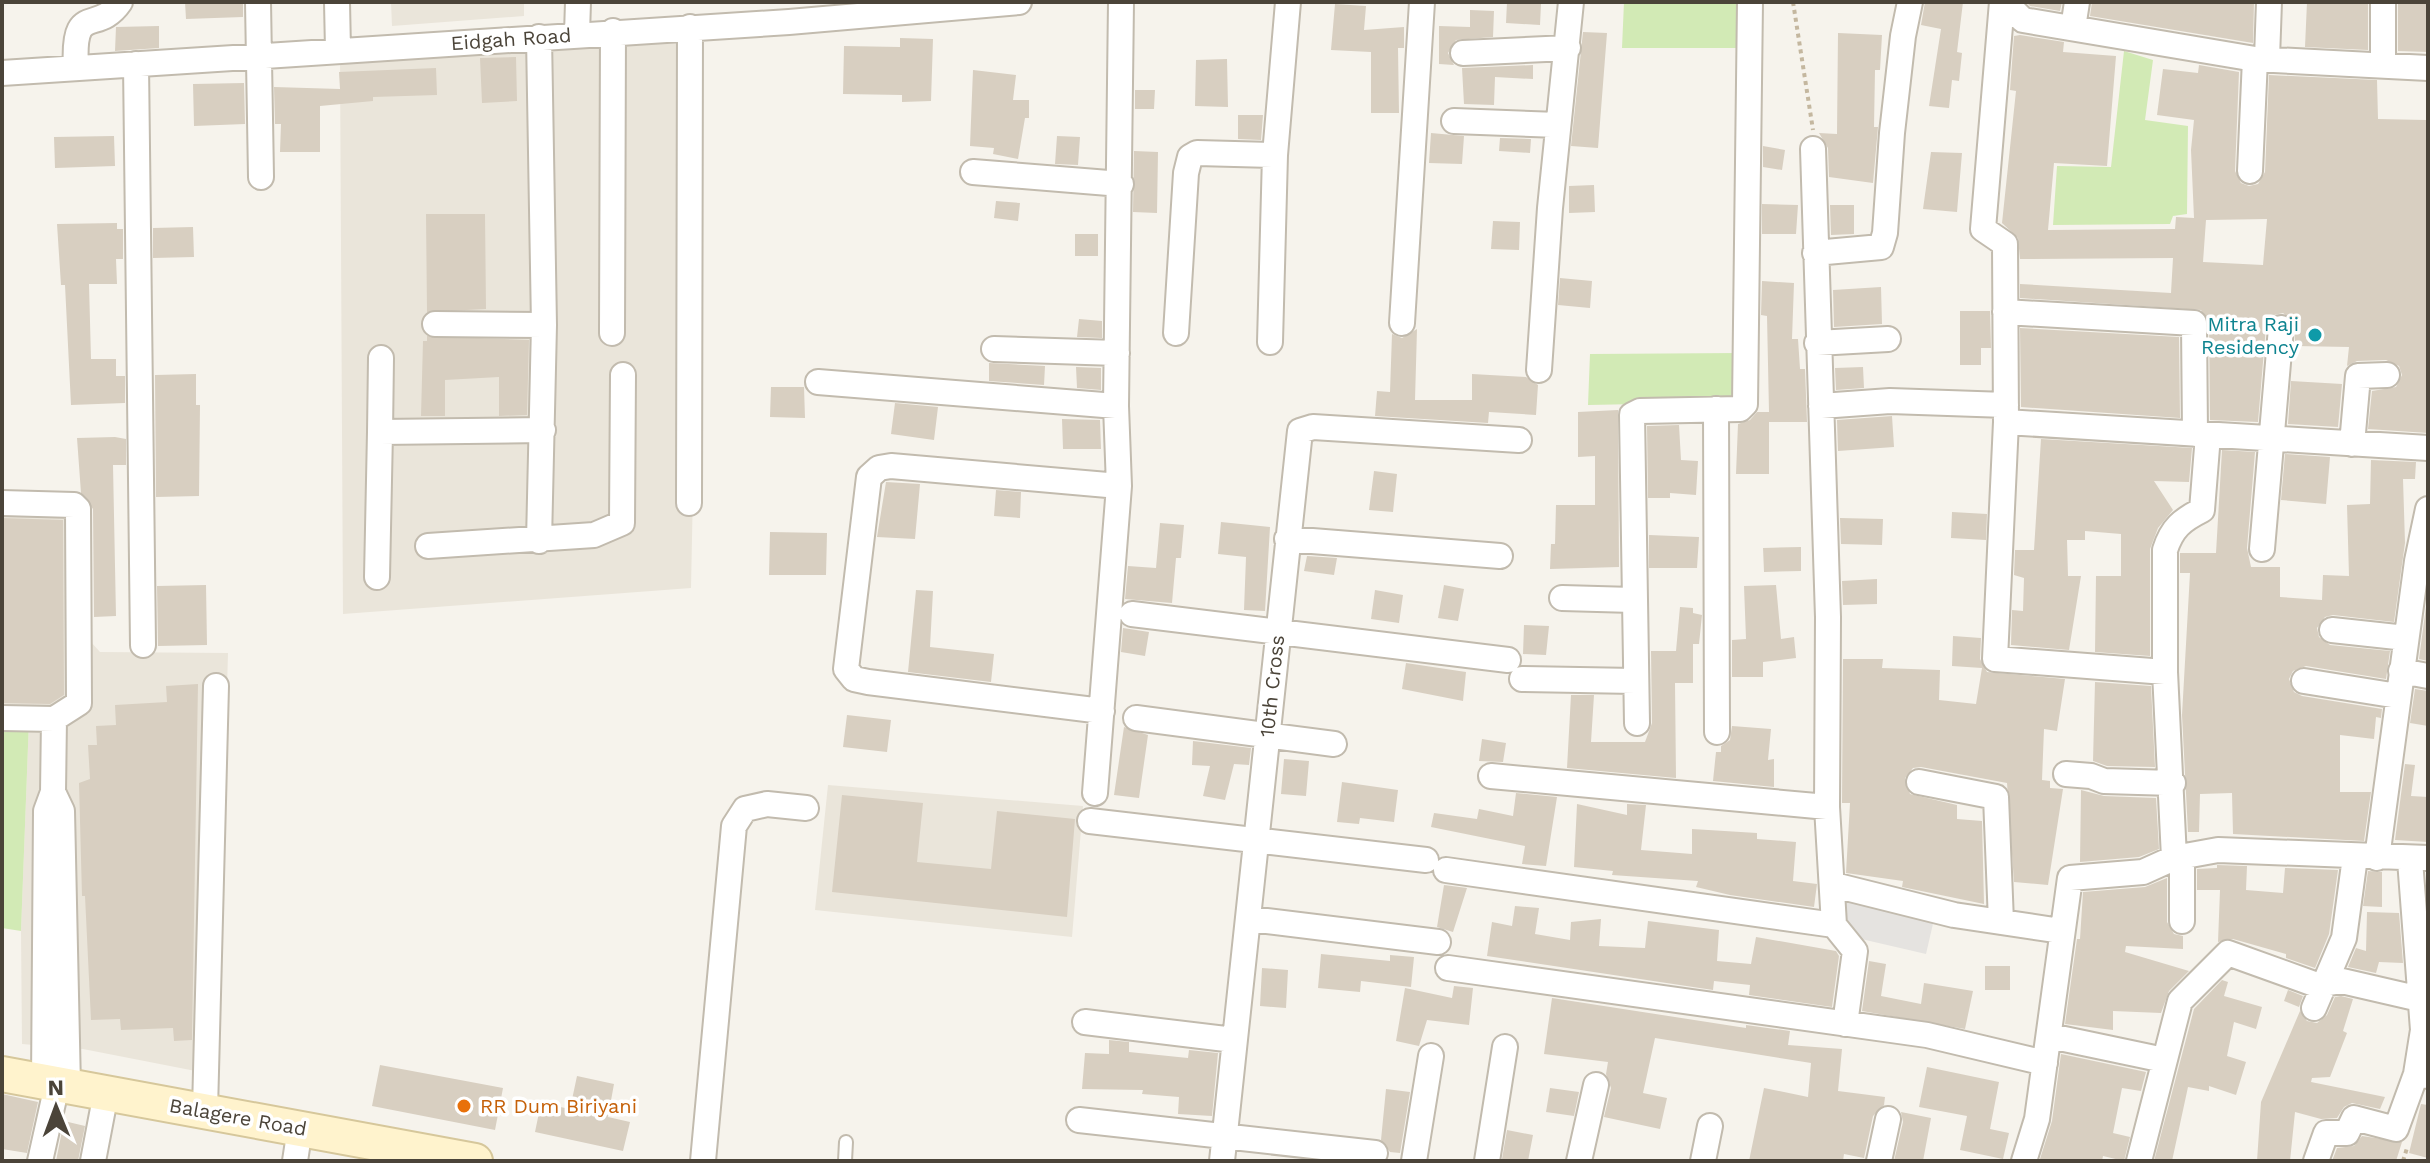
<svg xmlns="http://www.w3.org/2000/svg" width="2430" height="1163" viewBox="0 0 2430 1163" font-family="'Work Sans',sans-serif">
  <style>
    .residential { fill: #eae5da }
    .green { fill: #d2eab5 }
    .parking { fill: #e5e3e0 }
    .building { fill: #d8cfc1; fill-rule: evenodd }
    .lines { fill: none; stroke-linecap: round; stroke-linejoin: round }
    .lane-casing { stroke: #c2bbae; stroke-width: 16 }
    .street-casing { stroke: #c2bbae; stroke-width: 28 }
    .secondary-casing { stroke: #d6c79b; stroke-width: 38 }
    .path { stroke: #c4b79f; stroke-width: 4; stroke-dasharray: 4 4; stroke-linecap: butt }
    .lane { stroke: #fff; stroke-width: 12 }
    .street { stroke: #fff; stroke-width: 24 }
    .secondary { stroke: #fff3cd; stroke-width: 34 }
    .culture-dot { fill: #0f9aa8; stroke: #fff; stroke-width: 3 }
    .food-dot { fill: #e8710a; stroke: #fff; stroke-width: 3 }
    .labels { text-anchor: middle; dominant-baseline: central; stroke-width: 7; stroke-linejoin: round; paint-order: stroke }
    .street-label { font-size: 20px; fill: #4b4439; stroke: #fff }
    .culture-label { font-size: 20px; fill: #0d838f; stroke: #fff; text-anchor: end }
    .food-label { font-size: 20px; fill: #c56008; stroke: #fff; text-anchor: start }
  </style>
  <rect width="100%" height="100%" fill="#f6f3ec"/>
  <path class="residential" d="M391,2H524V16L392,26Z
    M702,40L691,588L343,614L340,59Z
    M2,500L79,501L81,631L100,652L228,653L216,1075L83,1049L22,1044L21,931L29,720H2Z
    M828,785L1083,806L1072,937L815,910Z"/>
  <path class="green" d="M1624,2H1744V48H1622Z
    M2124,51L2153,60L2145,120L2188,126L2187,214L2173,216L2170,224L2053,225L2057,166L2111,167Z
    M1739,353L1741,402L1588,405L1590,354Z
    M2,720H29L21,931L2,928Z"/>
  <path class="parking" d="M1848,894L1935,915L1926,954L1857,938L1843,918Z"/>
  <path class="building" d="M185,2H243V17L186,19Z
    M1507,2L1541,4L1540,25L1506,23Z
    M1925,2H1963L1957,52L1962,53L1959,81L1952,80L1949,108L1929,106L1941,29L1921,25Z
    M2026,2H2062L2060,11L2030,6Z
    M2092,2H2254L2253,43L2090,16Z
    M2307,2H2368V50L2305,47Z
    M2398,2H2428V52L2398,51Z
    M1335,4L1366,6L1364,30L1404,27V48H1398L1399,113H1371V52L1331,50Z
    M1470,10L1494,11L1493,37L1456,40L1448,53L1454,65L1439,64V26L1470,27Z
    M159,26V48L115,51L116,27Z
    M1583,32L1607,33L1598,148L1571,146Z
    M1838,33L1882,35L1880,70H1875L1874,127H1878L1873,183L1829,177L1828,148L1819,133L1837,134Z
    M2020,35L2064,42L2063,52L2116,56L2107,166L2054,163L2048,230L2175,229L2176,217L2194,218L2191,150L2194,120L2157,115L2163,69L2198,73L2199,65L2239,72L2235,171L2241,183L2249,186L2258,184L2265,172L2269,75L2377,80L2378,119L2426,120L2428,433L2368,429L2372,391L2396,387L2402,375L2399,366L2386,360L2357,361L2347,366L2349,347L2295,346V322L2283,313L2274,315L2266,326L2258,422L2210,420L2209,323L2201,310L2020,298V284L2171,293L2173,258L2020,259L2018,238L2002,223L2016,91L2010,90L2014,36ZM2267,219L2263,265L2203,262L2206,220Z
    M900,38L933,39L931,101L902,102V95L843,94L844,46L900,47Z
    M516,57L517,101L482,103L480,58Z
    M1227,59L1228,107L1195,106L1196,60Z
    M1533,65V79L1495,77L1494,105L1464,104L1462,68Z
    M436,68L437,95L373,97V101L320,106V152H280L281,124H275L274,87L340,89L339,72Z
    M973,70L1016,75L1013,100H1029V118H1025L1018,159L993,154L994,148L970,146Z
    M244,83L245,124L194,126L193,84Z
    M1135,90H1155L1154,109H1135Z
    M1238,115H1263L1261,140L1238,139Z
    M1431,133L1464,136L1462,164L1429,163Z
    M114,136L115,166L55,168L54,137Z
    M1057,136L1080,137L1078,165L1055,164Z
    M1500,138L1531,139L1530,153L1499,151Z
    M1763,146L1785,150L1782,170L1763,167Z
    M1134,151L1158,152L1157,213L1133,212Z
    M1931,152L1962,153L1957,212L1923,209Z
    M1594,185L1595,212L1569,213V186Z
    M996,201L1020,203L1018,221L994,218Z
    M1762,204L1798,205L1796,234H1762Z
    M1830,205H1854V234L1831,235Z
    M426,214H485L486,309L427,312Z
    M1493,221L1520,222L1519,250L1491,249Z
    M117,223V229H123V259H116L117,284H89L91,359H116V376H125V403L71,405L65,285H61L57,224Z
    M193,227L194,257L153,258V228Z
    M1075,234H1098V256H1075Z
    M1560,278L1592,281L1590,308L1558,305Z
    M1762,281L1794,283L1792,339H1798L1800,369H1805L1807,422H1769V474H1736L1738,424L1750,420L1757,412H1769L1767,316L1761,315Z
    M1881,287L1882,324L1834,327L1833,290Z
    M1960,311H1990L1991,348H1981V365H1960Z
    M1079,319L1102,321V338L1077,337Z
    M2020,328L2179,337L2180,418L2021,407Z
    M1417,329L1415,400H1472V374L1526,377L1538,385L1536,415L1489,412L1488,423L1375,416L1377,391L1390,392L1392,334L1402,338Z
    M427,336L529,340L527,415L499,416V377L445,380V416H421L423,341H427Z
    M989,363L1045,366L1044,385L989,381Z
    M1076,367L1101,368V390L1077,388Z
    M1863,367L1864,388L1836,390L1835,368Z
    M196,374V405H200L199,496L156,497L155,375Z
    M2291,381L2342,384L2338,427L2288,424Z
    M771,387H804L805,418L770,417Z
    M895,403L938,407L934,440L891,434Z
    M1618,410L1619,567L1550,569L1551,544H1555L1556,505H1595V456L1578,457V412Z
    M1892,416L1894,447L1838,451L1837,420Z
    M1062,419L1100,420L1101,449H1063Z
    M1679,425L1681,460L1698,461L1696,495L1670,493V498H1648L1647,426Z
    M115,437L126,439V465H113L116,616L94,617L93,509L81,493L77,438Z
    M2041,439L2192,448L2189,482L2154,481L2173,510L2158,528L2150,549V656L2095,652L2096,576H2121V534L2085,531V540H2067L2068,576H2081L2069,650L2011,645L2012,610L2023,611L2024,578L2014,575L2015,550H2034Z
    M2222,450L2255,452L2247,548L2251,567H2280V597L2322,600L2323,575L2349,576L2347,505L2370,504L2371,460L2416,462L2415,479H2403L2405,543L2394,622L2333,615L2325,617L2317,628L2319,637L2330,645L2390,651L2386,679L2306,666L2293,671L2289,679L2294,692L2302,696L2382,709L2381,718L2376,717L2374,739L2340,735V792H2371L2364,841L2233,834L2232,793L2200,794L2199,832H2188L2182,715L2190,573H2180V553H2216Z
    M2285,454L2330,457L2326,504L2281,500Z
    M1374,471L1397,474L1393,512L1369,510Z
    M886,482L920,484L915,539L877,537Z
    M996,490L1021,492L1020,518L994,516Z
    M1952,512L1987,514L1986,540L1951,538Z
    M2,518L63,520L64,695L50,704L2,703Z
    M1840,518L1883,519L1882,545L1841,544Z
    M1221,522L1270,527L1265,611L1244,610L1246,557L1218,554Z
    M1160,523L1184,525L1181,558H1176L1172,603L1125,599L1128,566L1156,568Z
    M770,532L827,533L826,575H769Z
    M1649,535L1699,537L1697,568H1649Z
    M1801,547V571L1764,572L1763,548Z
    M1307,556L1337,558L1334,575L1304,571Z
    M1877,579V604L1843,605L1842,581Z
    M206,585L207,645L158,646L157,586Z
    M1444,585L1464,589L1458,621L1438,618Z
    M1776,585L1781,639L1794,637L1796,658L1763,662V677H1732V640L1746,639L1744,586Z
    M916,590L933,591L930,647L994,654L991,682L908,672Z
    M1375,590L1403,595L1399,623L1371,619Z
    M2428,592V661L2419,659Z
    M1680,607L1693,608V613L1702,615L1699,644H1693V683H1675L1676,778L1567,768L1571,695H1594L1591,742H1645L1652,723L1651,651H1676Z
    M1524,625L1549,626L1546,655L1523,654Z
    M1123,628L1149,632L1145,656L1121,652Z
    M1953,636L1981,638L1980,659L1987,672L2065,679L2057,731L2044,729L2042,780L2050,781V788L2063,789L2048,885L2014,882L2007,783L1921,767L1913,768L1905,778L1910,794L1957,805V819L1982,821L1984,904L1902,887L1903,881L1846,873L1850,803H1842L1843,659H1883L1882,668L1940,670L1939,700L1976,704L1982,668L1952,666Z
    M1406,663L1466,672L1463,701L1402,689Z
    M2095,682L2151,686L2155,767L2107,766L2093,761Z
    M198,684L192,1040L174,1041L173,1028L121,1030L120,1019L91,1020L85,896H82L79,783L90,779L88,745H97L96,726L116,725L115,705L167,702L166,686Z
    M2415,689L2428,691V726L2410,723Z
    M847,715L891,720L887,752L843,747Z
    M1732,726L1771,729L1768,760L1774,759V787L1713,781L1716,752H1721V746L1730,740Z
    M1124,727L1148,735L1139,798L1114,795Z
    M1482,739L1506,743L1503,762L1479,761Z
    M1193,741L1251,748L1249,765L1234,764L1225,800L1203,796L1210,766L1192,765Z
    M1284,759L1309,761L1306,796L1281,794Z
    M2405,764L2415,765L2411,796L2428,797V842L2395,840Z
    M1342,782L1398,790L1394,822L1360,818L1359,824L1337,822Z
    M2081,790L2104,796L2156,798L2159,849L2139,857L2080,862Z
    M1516,793L1557,797L1546,866L1522,864L1525,846L1431,827L1434,813L1477,819L1479,809L1513,816Z
    M842,795L923,803L917,862L991,869L997,811L1075,819L1067,917L832,892Z
    M1577,804L1627,815V804L1646,805L1641,850L1692,854V829L1757,833V839L1796,842L1793,881L1817,884L1814,907L1730,895L1696,887L1698,881L1612,875L1613,871L1574,867Z
    M2217,865L2247,866L2246,890L2283,893L2285,868L2338,870L2329,934L2315,968L2286,958V954L2233,939L2218,942L2220,890H2197V869L2217,868Z
    M2368,871L2382,872V907L2363,906Z
    M2167,878V922L2174,934L2183,936V949L2126,946L2125,952L2189,971L2169,991L2161,1013L2113,1011V1030L2065,1024L2077,939H2080L2083,892L2145,887Z
    M1444,885L1467,888L1453,932L1437,927Z
    M1515,906L1539,908L1535,934L1570,940L1571,922L1601,919L1599,946L1645,948L1648,921L1719,930L1717,961L1751,964L1756,937L1836,951L1839,956L1832,1007L1749,995L1750,985L1714,981L1713,990L1487,956L1492,922L1512,926Z
    M2367,912L2399,913L2403,963L2379,962L2376,973L2348,967L2356,948L2366,951Z
    M1321,954L1390,961V955L1414,957L1411,987L1361,981L1360,992L1318,988Z
    M1869,961L1886,964L1881,996L1921,1004L1924,983L1973,991L1965,1029L1862,1011Z
    M1985,966H2010V990H1985Z
    M1262,968L1288,970L1286,1008L1260,1006Z
    M2222,980L2228,982L2224,996L2262,1007L2256,1029L2234,1022L2227,1056L2246,1062L2236,1095L2209,1086V1091L2188,1087L2172,1161H2154L2194,1009Z
    M1454,986L1473,988L1469,1025L1427,1020L1419,1046L1396,1041L1405,988L1452,998Z
    M2288,990L2303,996L2299,1007L2284,1001Z
    M2341,996L2353,999L2343,1031L2347,1033L2330,1077L2312,1078L2311,1082L2385,1097L2380,1109L2352,1103L2344,1107L2337,1118L2321,1119L2295,1112L2290,1161H2257L2261,1102L2300,1011L2307,1021L2317,1023L2327,1015L2335,997Z
    M1552,998L1746,1028V1025L1790,1031L1788,1045L1842,1049L1838,1091L1885,1097L1884,1105L1873,1116L1864,1158L1844,1154L1843,1161H1749L1764,1088L1808,1097L1811,1063L1655,1038L1643,1093L1667,1098L1660,1129L1604,1117L1611,1088L1606,1074L1608,1062L1544,1054Z
    M1109,1040L1129,1042V1052L1188,1058L1189,1050L1218,1053L1212,1116L1178,1114L1179,1097L1142,1094L1143,1090L1082,1089L1085,1053L1109,1054Z
    M2061,1054L2146,1072L2141,1091L2122,1088L2113,1133L2130,1137L2124,1161L2103,1156L2102,1161L2040,1159L2052,1121Z
    M380,1065L503,1088L495,1130L372,1106Z
    M1927,1067L1999,1082L1990,1129L2009,1133L2003,1159L1960,1150L1967,1116L1919,1107Z
    M577,1076L614,1084L608,1117L630,1122L623,1151L535,1132L541,1103L570,1109Z
    M1550,1088L1579,1092L1574,1116L1546,1112Z
    M1386,1089L1410,1092L1400,1153L1390,1152L1381,1140Z
    M2,1094L38,1102L27,1153L2,1149Z
    M2421,1104L2428,1105V1158L2409,1153Z
    M1901,1112L1931,1118L1923,1161H1894L1903,1122Z
    M64,1121L85,1126L78,1161H56Z
    M1507,1130L1533,1135L1528,1161L1502,1159Z
    M2362,1136L2402,1142L2396,1161H2332L2337,1148L2354,1146Z"/>
  <g class="lines">
    <defs>
      <path id="lane" d="M845,1161L846,1142"/>
      <path id="street" d="M258,2L261,177
        M337,2L338,50
        M2002,2L1983,229L2005,244L2006,422L1995,659L2165,672
        M2005,2L2023,20L2255,59L2428,68
        M2383,2V64
        M2073,28L2077,2
        M577,34L578,2
        M1463,53L1568,48
        M2267,58L2269,2
        M136,64L143,645
        M76,68C72,0 97,36 120,2
        M2,73L789,22L1019,2
        M1454,121L1558,125
        M2250,171L2255,59
        M973,172L1121,184
        M1815,253L1881,247L1885,233L1892,133L1903,36L1910,2
        M2005,312L2194,323L2195,434
        M1402,323L1422,2
        M435,324L544,325
        M612,333L613,31
        M1176,333L1186,173L1190,157L1197,153L1275,155
        M1270,342L1275,155L1288,2
        M1817,343L1888,339
        M994,349L1117,353
        M1539,370L1550,208L1571,2
        M818,382L1116,406
        M1821,406L1890,401L2006,405
        M1716,409L1717,732
        M2006,422L2428,448
        M380,432L381,358
        M2352,444L2358,376L2387,375
        M2,503L74,505L78,509L79,703L54,719L2,718
        M689,503L690,27
        M1287,539L1500,556
        M539,541L544,325L539,37
        M428,546L594,535L622,523L623,375
        M2262,549L2281,328
        M377,577L380,432L543,430
        M1562,598L1633,600
        M1132,614L1508,660
        M2332,630L2406,638
        M2401,671L2428,676
        M1522,679L1635,681
        M2304,681L2398,696
        M1102,711L868,682L854,679L846,669L869,477L879,468L891,466L1119,486
        M1136,718L1334,744
        M1637,723L1632,415L1640,411L1740,409L1745,404L1750,2
        M2066,774L2091,776L2104,781L2173,783
        M1491,776L1827,807
        M1919,782L1996,797L2001,922
        M53,792L54,719
        M1095,793L1119,486L1116,406L1121,2
        M1090,821L1426,860
        M2182,856V921
        M2174,858L2165,672V550C2172,528 2182,520 2202,510L2208,435
        M2377,858L2417,561L2428,509
        M2410,860L2423,1030L2416,1074L2428,1076
        M1446,870L1834,925L1827,807L1828,617L1813,149
        M1834,885L1954,915L2061,931
        M1250,919L1438,942
        M1834,925L1855,951L1845,1024
        M1448,968L1927,1035L2045,1063
        M2314,1008L2344,938L2355,857
        M1085,1022L1234,1040
        M2050,1036L2164,1060
        M44,1082L46,811L53,792L62,811L68,1087
        M205,1110L216,686
        M1079,1120L1375,1153
        M40,1161L57,1085
        M93,1161L106,1093
        M295,1161L300,1128
        M703,1161L734,826L745,809L767,804L806,808
        M1222,1161L1300,431L1313,427L1519,440
        M1414,1161L1431,1056
        M1487,1161L1505,1047
        M1579,1161L1596,1085
        M1703,1161L1710,1126
        M1879,1161L1888,1119
        M2024,1161L2037,1119L2070,878L2143,872L2174,858L2218,850L2428,858
        M2139,1161L2180,1001L2228,953L2317,985L2342,981L2420,999
        M2316,1161L2326,1133H2347L2354,1118L2396,1129L2416,1074"/>
      <path id="secondary" d="M2,1074L475,1161"/>
    </defs>
    <use href="#lane" class="lane-casing"/>
    <use href="#street" class="street-casing"/>
    <use href="#secondary" class="secondary-casing"/>
    <path class="path" d="M1793,2L1813,130
      M2403,1161L2407,1148"/>
    <use href="#lane" class="lane"/>
    <use href="#street" class="street"/>
    <use href="#secondary" class="secondary"/>
  </g>
  <circle class="culture-dot" cx="2315" cy="335" r="8"/>
  <circle class="food-dot" cx="464" cy="1106" r="8"/>
  <g class="labels">
    <g class="street-label">
      <text transform="translate(511 39) rotate(-4)">Eidgah Road</text>
      <text transform="translate(1272 686) rotate(-84)">10th Cross</text>
      <text transform="translate(238 1117) rotate(10)">Balagere Road</text>
    </g>
    <g class="culture-label">
      <text x="2299" y="324">Mitra Raji<tspan x="2299" dy="23">Residency</tspan></text>
    </g>
    <g class="food-label">
      <text x="480" y="1106">RR Dum Biriyani</text>
    </g>
  </g>
  <rect width="2430" height="1163" fill="none" stroke="#4b4439" stroke-width="8"/>
  <g transform="translate(56 1107) rotate(359)" stroke="#ffffff" stroke-width="6" paint-order="stroke">
  <path d="M0-6L14 30L0 20L-14 30Z" fill="#4b4439"/>
  <text y="-12" font-size="22" font-weight="bold" text-anchor="middle" fill="#4b4439">N</text>
  </g>
</svg>
